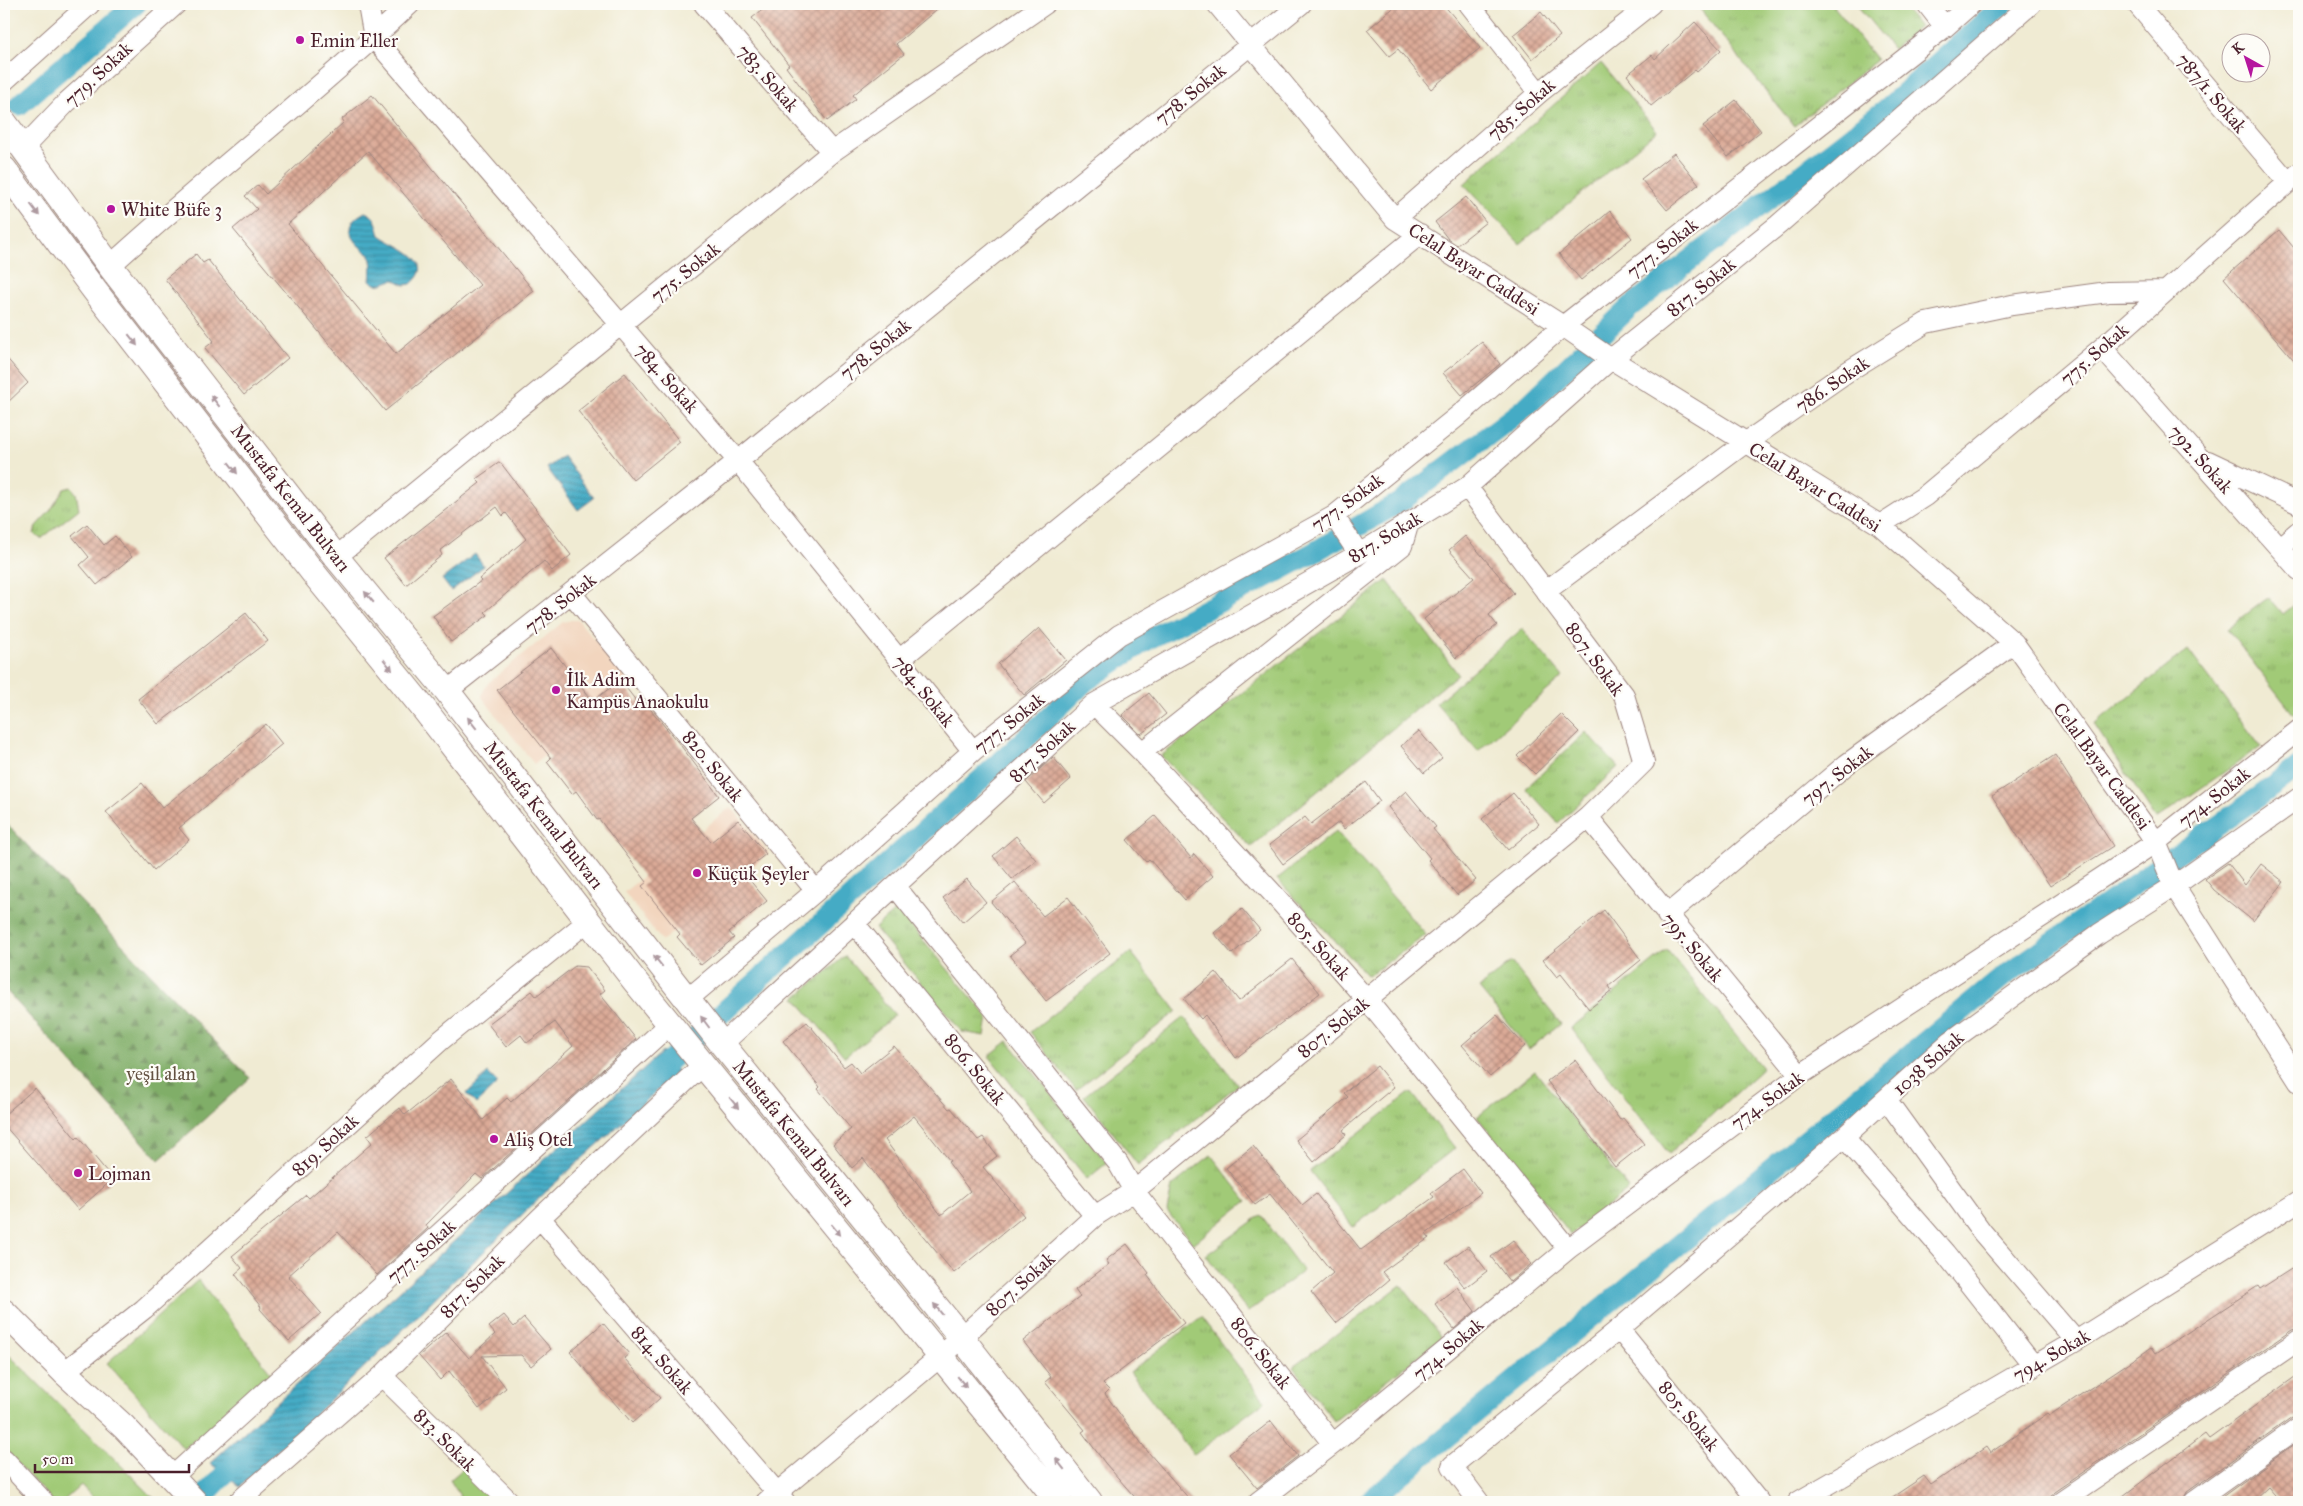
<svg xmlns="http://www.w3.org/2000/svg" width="2303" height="1506" viewBox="0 0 2303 1506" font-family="'IM FELL Great Primer',serif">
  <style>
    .built { fill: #f2d5be }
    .grass { fill: url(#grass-tufts); stroke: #767451 }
    .forest { fill: url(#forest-firs); stroke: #65664a }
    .green { fill: #a1ca77; stroke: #767451 }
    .water { fill: url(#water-rules); stroke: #486578 }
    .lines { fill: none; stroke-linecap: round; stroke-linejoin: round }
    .canal { stroke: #45abc5; stroke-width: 21 }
    .building { fill: url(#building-cross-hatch); fill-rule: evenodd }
    .minor-casing { stroke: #9d857f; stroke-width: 22 }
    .major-casing { stroke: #9d857f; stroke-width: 27 }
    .minor { stroke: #fff; stroke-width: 20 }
    .major { stroke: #fff; stroke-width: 25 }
    .oneway { fill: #ae9aa0 }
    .poi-dot { fill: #b5179e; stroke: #fdfcf7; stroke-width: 2 }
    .labels { text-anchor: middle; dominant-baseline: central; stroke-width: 4.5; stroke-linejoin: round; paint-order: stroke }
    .poi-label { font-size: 19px; fill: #4a1f2b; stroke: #fdfcf7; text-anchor: start }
    .street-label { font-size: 19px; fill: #4a1f2b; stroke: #fdfcf7 }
    .park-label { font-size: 19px; fill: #645242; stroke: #fdfcf7 }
  </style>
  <defs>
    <pattern id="grass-tufts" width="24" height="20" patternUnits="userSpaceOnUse" patternTransform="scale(1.25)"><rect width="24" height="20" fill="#a1ca77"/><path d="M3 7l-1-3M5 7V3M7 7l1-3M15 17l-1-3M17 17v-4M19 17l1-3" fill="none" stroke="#8cad67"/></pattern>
    <pattern id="forest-firs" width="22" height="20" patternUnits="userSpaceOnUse" patternTransform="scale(1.25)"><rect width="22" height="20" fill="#80ae68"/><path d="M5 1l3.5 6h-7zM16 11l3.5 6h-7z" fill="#6b8d56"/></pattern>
    <pattern id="water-rules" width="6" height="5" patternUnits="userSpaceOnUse" patternTransform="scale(1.25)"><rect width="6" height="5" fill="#45abc5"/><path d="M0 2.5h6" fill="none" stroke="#3c8ba0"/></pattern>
    <pattern id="building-cross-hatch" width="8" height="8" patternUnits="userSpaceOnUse" patternTransform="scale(1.25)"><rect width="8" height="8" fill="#dbaa97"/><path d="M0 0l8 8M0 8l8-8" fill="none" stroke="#b48a7b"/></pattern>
  </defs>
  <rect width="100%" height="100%" fill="#fdfcf7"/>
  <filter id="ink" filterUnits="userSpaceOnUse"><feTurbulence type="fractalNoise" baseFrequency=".02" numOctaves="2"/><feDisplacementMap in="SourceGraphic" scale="10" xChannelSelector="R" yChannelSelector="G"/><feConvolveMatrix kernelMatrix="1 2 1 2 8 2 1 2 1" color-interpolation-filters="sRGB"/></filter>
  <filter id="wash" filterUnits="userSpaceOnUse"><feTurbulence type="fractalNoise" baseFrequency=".0096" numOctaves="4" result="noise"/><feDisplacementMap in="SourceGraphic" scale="20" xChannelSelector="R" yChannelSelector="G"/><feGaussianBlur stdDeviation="1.12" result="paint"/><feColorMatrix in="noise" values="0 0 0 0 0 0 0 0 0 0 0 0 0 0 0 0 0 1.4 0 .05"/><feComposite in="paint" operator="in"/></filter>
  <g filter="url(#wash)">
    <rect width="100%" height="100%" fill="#f0ebd3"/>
    <path class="built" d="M572,620H578L633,686L534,764L482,697L483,692L488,683L563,622Z
      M731,807L769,853L662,941L624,892Z"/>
    <path class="grass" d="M1696,4H1832L1877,60L1794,126Z
      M1856,4H1901L1920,27L1893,49Z
      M1601,63L1657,131L1520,244L1464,184Z
      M71,487L76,493L79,509L41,539L34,534L36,526L50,511L64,489Z
      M1387,580L1458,674L1251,847L1161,756Z
      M2269,597L2283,614L2299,601V711L2294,715L2227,629Z
      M1522,629L1563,677L1478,751L1436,703Z
      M2188,650L2261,747L2156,819L2094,724Z
      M1586,732L1618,767L1558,823L1526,788Z
      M1336,831L1426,935L1368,976L1277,879Z
      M897,909L988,1017L985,1036L962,1032L875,928Z
      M1667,950L1763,1068L1669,1154L1571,1028Z
      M1131,952L1177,1011L1076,1090L1030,1032Z
      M845,956L895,1015L845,1057L795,998Z
      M1511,962L1561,1024L1529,1049L1479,988Z
      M1184,1017L1238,1085L1138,1165L1084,1096Z
      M1008,1041L1107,1163L1087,1179L989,1056Z
      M1535,1071L1629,1189L1571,1235L1477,1117Z
      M1411,1092L1455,1148L1353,1227L1310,1171Z
      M1211,1155L1247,1201L1193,1244L1167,1211L1172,1186Z
      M1261,1215L1303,1271L1248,1312L1206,1255Z
      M1401,1285L1442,1338L1334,1421L1293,1367Z
      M1201,1317L1265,1401L1194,1455L1130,1372Z"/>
    <path class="forest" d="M4,821L250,1078L159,1160L4,988Z"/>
    <path class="green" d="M198,1280L272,1374L184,1449L107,1363Z
      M4,1350L158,1502H97L81,1485L62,1502H53L4,1449Z
      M465,1467L495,1502H453L460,1496L450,1480Z"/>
    <path class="water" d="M365,212C378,217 376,224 380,235C394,246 440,259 411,284L405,285L395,280C385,280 379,290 370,280L372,266L370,255C352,242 338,226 365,212Z
      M563,456L594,498L578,510L547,468Z
      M475,554L484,566L451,591L442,579Z
      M662,1052L678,1072L552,1186L240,1487L210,1463Z
      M488,1073L498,1083L476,1104L466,1094Z"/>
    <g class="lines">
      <path class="canal" d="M19,105L136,4
        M649,1079L1030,735L1086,681L1147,640L1309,555L1402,501L1527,406L1631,306L1886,109L2004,4
        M198,1502L243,1455
        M1368,1502L2003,977L2260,796L2299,766"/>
    </g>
    <g id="blocks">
      <path class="building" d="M770,4H943L896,44L904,54L853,95L856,99L827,121L786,67L789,65L752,18Z
        M1398,4H1443L1480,48L1431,89L1398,49L1389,56L1367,30Z
        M1541,12L1560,36L1532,59L1513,35Z
        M1695,22L1721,50L1697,72L1695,70L1651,106L1627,75L1652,55L1655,59Z
        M372,95L534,291L385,411L233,229L257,209L245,196L258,185L266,194L344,122L342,119ZM368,151L480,285L396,354L288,224Z
        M1736,100L1761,131L1728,157L1703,126Z
        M1674,153L1699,184L1667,210L1641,179Z
        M1466,197L1486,222L1457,245L1448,239L1435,222Z
        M1610,211L1632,238L1581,280L1559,254Z
        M2279,230L2299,254V366L2224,278Z
        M196,254L203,263L208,260L288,358L244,395L205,348L214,341L165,279Z
        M1482,342L1500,364L1462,395L1443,373Z
        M4,355L28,383L4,406Z
        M625,373L680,442L633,480L578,411Z
        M500,462L571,555L552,571L544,561L485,612L488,615L451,642L433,616L481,581L479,579L526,539L506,513L503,516L497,507L440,551L442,555L406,585L384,558L480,483L476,479Z
        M87,524L104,545L115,536L132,557L97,585L80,565L89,557L72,536Z
        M1465,536L1514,593L1489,615L1497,625L1456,658L1424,619L1474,578L1449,550Z
        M246,613L268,641L158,724L138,699Z
        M1039,628L1066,660L1024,695L998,664Z
        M551,648L593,701L620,680L637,702L641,698L681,746L719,796L691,818L711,842L738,820L766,854L743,872L767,901L729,932L734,938L701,965L677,937L680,934L642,886L647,882L599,819L597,820L576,791L572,794L547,762L551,758L497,690Z
        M1149,693L1166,714L1141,734L1122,715Z
        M1561,714L1579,732L1535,774L1517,756Z
        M266,724L282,744L179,828L189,840L154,870L106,812L142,783L162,808Z
        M1419,731L1442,758L1424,773L1401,746Z
        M2055,755L2113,846L2050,886L1992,796Z
        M1053,757L1071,779L1044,803L1026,782Z
        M1366,782L1380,801L1344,829L1339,822L1283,864L1269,845L1305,817L1311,824Z
        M1406,791L1436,827L1433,829L1476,880L1457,895L1428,860L1430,858L1388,807Z
        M1513,793L1539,824L1508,850L1482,819Z
        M1155,816L1191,858L1194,854L1213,876L1185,900L1149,859L1146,862L1127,840Z
        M1016,836L1036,860L1012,879L993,856Z
        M2228,863L2245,885L2261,864L2284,882L2253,921L2214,890L2205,879Z
        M967,879L986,902L963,922L943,898Z
        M1015,882L1043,916L1068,897L1110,953L1046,1001L1010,955L1025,943L991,902Z
        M1242,909L1260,930L1232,954L1214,933Z
        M1604,910L1641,960L1609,986L1612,991L1589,1009L1561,974L1557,977L1543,960Z
        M1292,959L1320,993L1236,1058L1205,1015L1201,1019L1184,999L1216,972L1239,1001Z
        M575,966L587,967L605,990L600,994L636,1039L482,1179L476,1174L426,1225L428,1228L377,1275L338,1232L288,1276L321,1313L289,1341L260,1309L261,1307L235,1274L242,1268L232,1256L306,1195L309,1198L372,1143L367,1136L400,1108L405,1115L451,1079L483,1120L507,1098L511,1102L573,1046L555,1022L527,1043L521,1035L506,1047L488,1024L532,991L536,996Z
        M1497,1015L1525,1046L1490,1077L1462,1045Z
        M807,1022L844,1067L851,1062L860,1073L894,1046L949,1109L951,1108L978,1140L983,1137L997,1156L983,1167L1024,1216L954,1273L909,1219L863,1158L852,1168L833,1144L851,1129L818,1089L820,1087L783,1041ZM914,1116L950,1161L948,1162L970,1191L941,1215L885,1140Z
        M1575,1060L1620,1120L1623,1118L1644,1144L1615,1167L1547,1081Z
        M1377,1066L1394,1087L1343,1130L1346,1135L1314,1162L1296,1140L1348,1097L1344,1093Z
        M35,1088L76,1139L78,1137L113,1179L78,1210L4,1125V1115Z
        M1253,1146L1302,1205L1316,1194L1361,1250L1434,1197L1431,1193L1463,1169L1481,1193L1426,1234L1429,1238L1382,1272L1389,1280L1336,1323L1311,1292L1333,1273L1270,1194L1255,1205L1226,1168Z
        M1513,1240L1531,1264L1510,1282L1491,1257Z
        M1127,1244L1149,1273L1147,1275L1184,1323L1103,1384L1109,1390L1105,1394L1148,1452L1192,1502H1139L1105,1463L1082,1432L1085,1430L1045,1382L1051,1377L1023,1341L1080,1297L1075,1290L1109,1264L1106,1260Z
        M1468,1246L1487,1271L1465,1288L1446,1262Z
        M2299,1264V1328L2292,1330L2054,1492L2046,1502H1885L1924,1476L1931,1485L1986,1447L1990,1453L2048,1413L2050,1415L2151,1348L2155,1354L2258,1286L2260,1289Z
        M1457,1287L1475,1311L1454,1329L1435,1304Z
        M504,1315L514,1327L524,1318L551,1349L531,1366L521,1355L482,1356L506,1388L479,1409L449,1371L440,1380L419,1356L446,1332L469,1358L495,1334L489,1327Z
        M603,1323L629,1354L624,1358L660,1398L632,1423L570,1352Z
        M2299,1374V1415L2292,1417L2187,1492L2182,1502H2115L2205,1434L2209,1439Z
        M1271,1421L1298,1456L1257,1488L1229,1454Z
        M2299,1441V1502H2281L2268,1487L2252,1502H2226L2222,1497Z"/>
    </g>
  </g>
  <g filter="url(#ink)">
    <use href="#blocks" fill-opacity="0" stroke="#9d857f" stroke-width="1"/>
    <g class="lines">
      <defs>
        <path id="minor" d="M368,4L374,38L738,461L973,751
          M704,4L832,152
          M1217,4L1395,219L1563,326L1611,359L1880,525L2014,643L2156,842L2174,886L2299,1082
          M1469,4L1539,93
          M1927,4L1945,27
          M2137,4L2288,182
          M4,81L90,4
          M23,148L67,102L176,4
          M1395,219L1539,93L1651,4
          M110,266C208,176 314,95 410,4
          M2102,348L2299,570
          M2208,461L2299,504
          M1334,516L1359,554
          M1880,525L1925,496L2102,348L2299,173
          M2280,547L2299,531
          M336,557L832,152L1045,4
          M1546,591L1745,443L1847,372L1926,323L2012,305L2108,292L2165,291
          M572,594L816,891
          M899,660L1420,234
          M447,691L738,461L1301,4
          M1094,704L1142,752L1276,897L1367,1000L1568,1249
          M1142,752L1402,546L1409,522
          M1588,817L1800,1075
          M895,886L1118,1163L1134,1191L1333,1444
          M1667,915L1847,764L2014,643
          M854,923L1095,1216
          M688,999L816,891L973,751L1119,635L1334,516L1458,416L1563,326L1945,27L1971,4
          M722,1044L1094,704L1359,554L1467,487L1611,359L1778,225L2031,4
          M1886,1099L1844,1137L1945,1253L2033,1365
          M540,1218L785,1502
          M1619,1329L1759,1502
          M2076,1341L1982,1232L1886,1099L1951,1041L2099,934L2174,886L2299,798
          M64,1372L144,1309L440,1041L588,921
          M382,1376L510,1502
          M4,1459L44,1502
          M172,1477L670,1024
          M238,1502L382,1376L540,1218L703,1065
          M766,1502L941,1356L1095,1216L1134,1191L1588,817L1644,762L1624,695L1467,487
          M1258,1502L1333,1444L1568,1249L1800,1075L2156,842L2299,730
          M1479,1502L1452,1466L1619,1329L1844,1137
          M1798,1502L2076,1341L2299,1201
          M2061,1502L2299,1340
          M2194,1502L2299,1427"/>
        <path id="major" d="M4,122L110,266L336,557L447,691L722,1044L961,1337L1090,1502
          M4,169L95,291L315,575L424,709L634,980L1059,1502
          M4,1312L64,1372L124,1427L195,1502"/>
      </defs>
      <use href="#minor" class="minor-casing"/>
      <use href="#major" class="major-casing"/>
      <use href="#minor" class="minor"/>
      <use href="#major" class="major"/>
    </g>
    <defs><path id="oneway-solid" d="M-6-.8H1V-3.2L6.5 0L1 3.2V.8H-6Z" transform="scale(1.25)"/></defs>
    <g class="oneway">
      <use href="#oneway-solid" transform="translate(35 210) rotate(53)"/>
      <use href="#oneway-solid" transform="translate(133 340) rotate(52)"/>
      <use href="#oneway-solid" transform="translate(215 401) rotate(-128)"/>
      <use href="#oneway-solid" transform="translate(233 468) rotate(52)"/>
      <use href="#oneway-solid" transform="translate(369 597) rotate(-130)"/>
      <use href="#oneway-solid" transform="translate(388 665) rotate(51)"/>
      <use href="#oneway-solid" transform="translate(472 723) rotate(-128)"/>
      <use href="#oneway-solid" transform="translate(658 961) rotate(-128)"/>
      <use href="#oneway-solid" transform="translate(705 1022) rotate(-127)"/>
      <use href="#oneway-solid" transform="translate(734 1103) rotate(51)"/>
      <use href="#oneway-solid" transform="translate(836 1230) rotate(50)"/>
      <use href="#oneway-solid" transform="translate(938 1309) rotate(-129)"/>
      <use href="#oneway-solid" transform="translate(962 1382) rotate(51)"/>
      <use href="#oneway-solid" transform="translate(1060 1464) rotate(-128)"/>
    </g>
  </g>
  <g class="poi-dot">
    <circle cx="300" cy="40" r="5"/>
    <circle cx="111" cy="209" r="5"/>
    <circle cx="556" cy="690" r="5"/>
    <circle cx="697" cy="873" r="5"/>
    <circle cx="494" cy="1139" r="5"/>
    <circle cx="78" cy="1173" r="5"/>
  </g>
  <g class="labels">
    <g class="poi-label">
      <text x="310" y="40">Emin Eller</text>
      <text x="121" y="209">White Büfe 3</text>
      <text x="566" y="679">İlk Adim<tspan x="566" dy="22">Kampüs Anaokulu</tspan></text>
      <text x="707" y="873">Küçük Şeyler</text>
      <text x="504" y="1139">Aliş Otel</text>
      <text x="88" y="1173">Lojman</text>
    </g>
    <g class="street-label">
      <text transform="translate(98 74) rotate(-43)">779. Sokak</text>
      <text transform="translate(768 78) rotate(49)">783. Sokak</text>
      <text transform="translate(2212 93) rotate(50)">787/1. Sokak</text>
      <text transform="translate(1190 94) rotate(-39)">778. Sokak</text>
      <text transform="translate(1521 109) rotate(-41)">785. Sokak</text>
      <text transform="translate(1662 248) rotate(-38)">777. Sokak</text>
      <text transform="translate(1474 269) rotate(33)">Celal Bayar Caddesi</text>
      <text transform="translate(685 272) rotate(-39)">775. Sokak</text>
      <text transform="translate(1701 287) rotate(-39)">817. Sokak</text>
      <text transform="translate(875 349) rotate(-39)">778. Sokak</text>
      <text transform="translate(2094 354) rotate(-41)">775. Sokak</text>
      <text transform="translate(667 378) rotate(49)">784. Sokak</text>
      <text transform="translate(1832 384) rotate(-34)">786. Sokak</text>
      <text transform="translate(2201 459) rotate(48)">792. Sokak</text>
      <text transform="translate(1815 487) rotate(32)">Celal Bayar Caddesi</text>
      <text transform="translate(291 498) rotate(52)">Mustafa Kemal Bulvarı</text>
      <text transform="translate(1347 502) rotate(-36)">777. Sokak</text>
      <text transform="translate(1385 537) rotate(-31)">817. Sokak</text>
      <text transform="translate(560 603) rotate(-38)">778. Sokak</text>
      <text transform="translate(1595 659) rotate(54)">807. Sokak</text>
      <text transform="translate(924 691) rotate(51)">784. Sokak</text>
      <text transform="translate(1009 723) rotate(-39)">777. Sokak</text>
      <text transform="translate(1042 751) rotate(-43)">817. Sokak</text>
      <text transform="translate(713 766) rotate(51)">820. Sokak</text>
      <text transform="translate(2102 766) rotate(54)">Celal Bayar Caddesi</text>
      <text transform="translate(1837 775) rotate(-38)">797. Sokak</text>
      <text transform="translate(2214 797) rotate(-38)">774. Sokak</text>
      <text transform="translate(544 815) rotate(52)">Mustafa Kemal Bulvarı</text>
      <text transform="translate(1319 946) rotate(48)">805. Sokak</text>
      <text transform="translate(1693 947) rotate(50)">795. Sokak</text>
      <text transform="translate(1333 1027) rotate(-39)">807. Sokak</text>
      <text transform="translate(1928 1063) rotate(-41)">1038 Sokak</text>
      <text transform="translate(975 1069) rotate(51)">806. Sokak</text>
      <text transform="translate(1767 1100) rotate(-36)">774. Sokak</text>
      <text transform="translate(794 1133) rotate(51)">Mustafa Kemal Bulvarı</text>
      <text transform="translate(325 1145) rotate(-42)">819. Sokak</text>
      <text transform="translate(421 1251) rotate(-42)">777. Sokak</text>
      <text transform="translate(1020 1284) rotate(-42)">807. Sokak</text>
      <text transform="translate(472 1286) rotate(-45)">817. Sokak</text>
      <text transform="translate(1448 1349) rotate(-40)">774. Sokak</text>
      <text transform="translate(1261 1353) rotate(52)">806. Sokak</text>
      <text transform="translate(2051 1355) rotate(-30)">794. Sokak</text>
      <text transform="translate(662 1360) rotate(49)">814. Sokak</text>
      <text transform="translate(1689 1416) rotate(51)">805. Sokak</text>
      <text transform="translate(445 1440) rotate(45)">813. Sokak</text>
    </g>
    <g class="park-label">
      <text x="161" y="1073">yeşil alan</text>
    </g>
  </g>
  <rect width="2303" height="1506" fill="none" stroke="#fdfcf7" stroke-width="20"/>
  <g transform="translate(2246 58) rotate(321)"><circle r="24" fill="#fdfcf7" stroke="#b5a4a5"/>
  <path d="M0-4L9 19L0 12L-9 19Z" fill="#b5179e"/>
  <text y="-8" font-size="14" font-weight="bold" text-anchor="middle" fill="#4a1f2b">K</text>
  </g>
  <path d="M35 1464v8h154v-8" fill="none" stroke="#4a1f2b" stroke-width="2.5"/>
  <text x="42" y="1464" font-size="15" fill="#4a1f2b" stroke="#fdfcf7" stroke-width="4" paint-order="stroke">50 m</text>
</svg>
